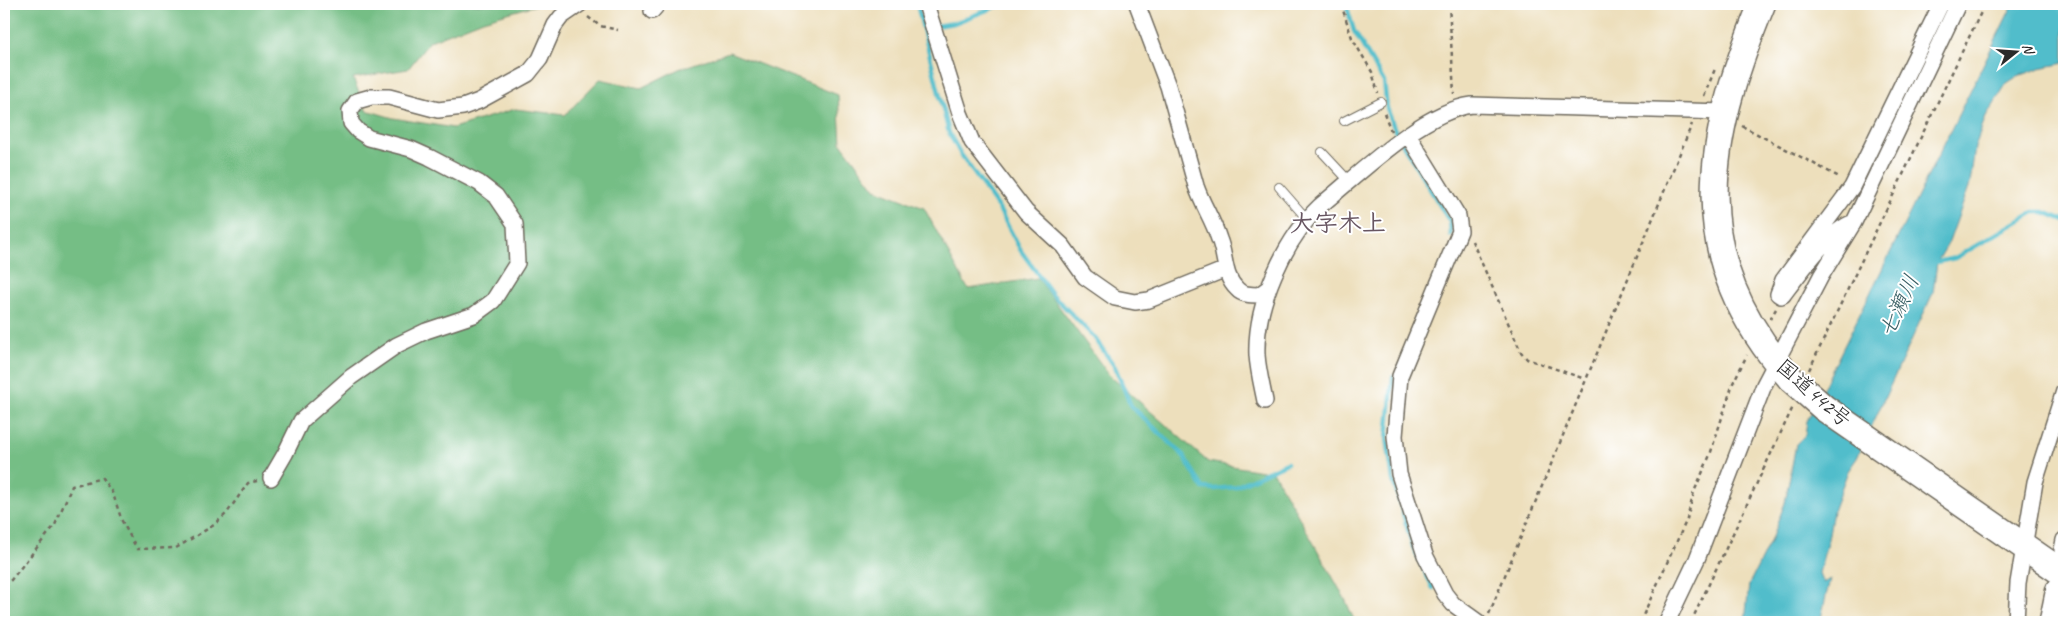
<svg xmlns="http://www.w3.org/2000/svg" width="2068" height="626" viewBox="0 0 2068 626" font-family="Caveat,'Klee One',sans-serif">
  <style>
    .forest { fill: #74be85; stroke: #507458 }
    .water { fill: #51bdcb; stroke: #3e747b }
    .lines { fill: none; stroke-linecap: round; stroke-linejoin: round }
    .stream { stroke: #51bdcb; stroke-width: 4.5 }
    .service-casing { stroke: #6f6a5e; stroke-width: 10 }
    .minor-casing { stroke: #6f6a5e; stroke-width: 18 }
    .trunk-casing { stroke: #6f6a5e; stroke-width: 29 }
    .path { stroke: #6f6a5e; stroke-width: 2.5; stroke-dasharray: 4 4; stroke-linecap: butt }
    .service { stroke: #fff; stroke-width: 8 }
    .minor { stroke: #fff; stroke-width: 15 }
    .trunk { stroke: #fff; stroke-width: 26 }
    .trunk-bridge-casing { stroke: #6f6a5e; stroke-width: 29; stroke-linecap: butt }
    .trunk-bridge { stroke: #fff; stroke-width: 26 }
    .labels { text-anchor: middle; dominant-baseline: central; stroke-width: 4; stroke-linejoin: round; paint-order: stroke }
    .street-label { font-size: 21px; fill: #2b2b2b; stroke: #fff }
    .water-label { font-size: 22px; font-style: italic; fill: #385e63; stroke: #fff }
    .quarter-label { font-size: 24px; font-weight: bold; fill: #685662; stroke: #fff }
  </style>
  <rect width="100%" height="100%" fill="#fff"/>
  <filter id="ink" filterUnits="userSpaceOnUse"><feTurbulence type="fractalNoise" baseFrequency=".02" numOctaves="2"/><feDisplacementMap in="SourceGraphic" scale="10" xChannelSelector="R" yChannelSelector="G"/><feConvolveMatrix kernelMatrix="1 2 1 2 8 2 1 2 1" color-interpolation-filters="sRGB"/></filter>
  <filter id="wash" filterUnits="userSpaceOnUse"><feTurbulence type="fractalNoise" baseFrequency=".0096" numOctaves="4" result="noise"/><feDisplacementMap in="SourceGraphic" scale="20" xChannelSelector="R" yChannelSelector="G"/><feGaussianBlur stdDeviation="1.12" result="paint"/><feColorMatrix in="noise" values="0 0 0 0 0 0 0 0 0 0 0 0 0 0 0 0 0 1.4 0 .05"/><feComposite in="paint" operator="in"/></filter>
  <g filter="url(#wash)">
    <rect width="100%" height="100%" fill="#eddfbc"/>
    <path class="forest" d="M4,4H540L483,20L430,41L408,69L353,78L366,110L393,118L453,128L515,109L565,115L600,79L641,88L679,69L729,52L838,95L841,143L875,189L924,208L968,289L1038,278L1109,375L1208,462L1274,473L1345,599L1355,622H4Z"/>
    <path class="water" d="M2013,4H2064V63L2040,68L2018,76L2007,83L1986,116L1975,147L1970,184L1949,242L1937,262L1933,293L1857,458L1848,471L1833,511L1828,539L1819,573L1823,583L1830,579L1820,622H1745L1749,584L1770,542L1785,503L1796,444L1805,435L1807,421Z"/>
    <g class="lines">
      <path class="stream" d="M917,4L949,133L960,153L999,209L1021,251L1053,295L1094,337L1115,367L1131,406L1183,455L1203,488L1215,489L1235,487L1287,463
        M1346,4L1354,31L1384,82L1387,108L1396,133L1450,222L1451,235
        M935,26L954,23L1003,4
        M1933,263L1955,258L2034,212H2044L2064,220
        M1393,377L1387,438L1393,480L1413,547L1433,588"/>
    </g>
  </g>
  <g filter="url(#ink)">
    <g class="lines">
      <defs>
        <path id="service" d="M1344,121L1381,102
          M1322,152L1350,182
          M1279,187L1307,219"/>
        <path id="minor" d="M926,4L960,113L972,142L1026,212L1063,246L1085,277L1115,298L1135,302L1149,300L1226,269
          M1137,4L1168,86L1196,186C1202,204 1213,220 1219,239C1226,255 1223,276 1237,289C1242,295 1251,295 1259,295L1267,289
          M652,11L658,4
          M1408,135L1458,216L1460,231L1400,376L1395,436L1399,474L1425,555L1445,594L1453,604L1478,622
          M1852,223C1830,230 1798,275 1783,295L1781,296L1778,294L1783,280L1852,187L1941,4
          M1265,401C1262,386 1258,370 1257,355C1255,305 1284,240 1320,206C1359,174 1423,111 1472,105L1724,112
          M271,478L285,454L301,421L351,377L397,345L426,331L474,315L493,301L517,263L515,224L496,196L479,183L429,157L411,149L369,138L358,131L351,123L350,111L357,101L371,97H389L438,110L463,107L479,101L528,74L540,59L555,25L561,17L580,4
          M2062,550L2064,540
          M2050,607L2064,614
          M1667,622L1697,559L1764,385L1821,276L1854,222L1958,4
          M2016,622L2018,583L2035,482L2064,391
          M2047,622L2054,588"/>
        <path id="trunk" d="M1762,4C1705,143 1683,257 1791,379
          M2006,534L2064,574"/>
      </defs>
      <use href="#service" class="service-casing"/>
      <use href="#minor" class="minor-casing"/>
      <use href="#trunk" class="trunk-casing"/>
      <path class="path" d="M1341,4L1352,38L1372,72L1378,93
        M1449,4L1454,94
        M588,17L600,26L618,30
        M1704,96L1715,69
        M1384,113L1391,131
        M1742,126L1841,178
        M1472,241L1521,352L1527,359L1585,379
        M1770,319L1776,309
        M1809,370L1985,4
        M4,586L11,580L55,525L72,486L102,478L113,494L122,521L137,549L176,548L214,525L227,513L248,483L257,481
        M1489,614L1692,124
        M1640,622L1687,519L1694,492L1710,455L1733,383L1747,355
        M1691,622L1793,407"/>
      <use href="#service" class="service"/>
      <use href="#minor" class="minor"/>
      <use href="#trunk" class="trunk"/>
      <defs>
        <path id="trunk-bridge" d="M1791,379L1824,408L2006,534"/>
      </defs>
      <use href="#trunk-bridge" class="trunk-bridge-casing"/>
      <use href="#trunk-bridge" class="trunk-bridge"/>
    </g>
  </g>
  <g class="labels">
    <g class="street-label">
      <text transform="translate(1814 393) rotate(41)">国道442号</text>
    </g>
    <g class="water-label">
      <text transform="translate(1899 306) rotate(-65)">七瀬川</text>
    </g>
    <g class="quarter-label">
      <text x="1338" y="223">大字木上</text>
    </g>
  </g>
  <rect width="2068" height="626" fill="none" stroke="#fff" stroke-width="20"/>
  <g transform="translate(2016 52) rotate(73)" stroke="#ffffff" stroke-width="4" paint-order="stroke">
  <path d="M0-4L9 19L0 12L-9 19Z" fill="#2b2b2b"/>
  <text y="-8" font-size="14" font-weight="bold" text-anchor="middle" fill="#2b2b2b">N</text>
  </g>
</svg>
